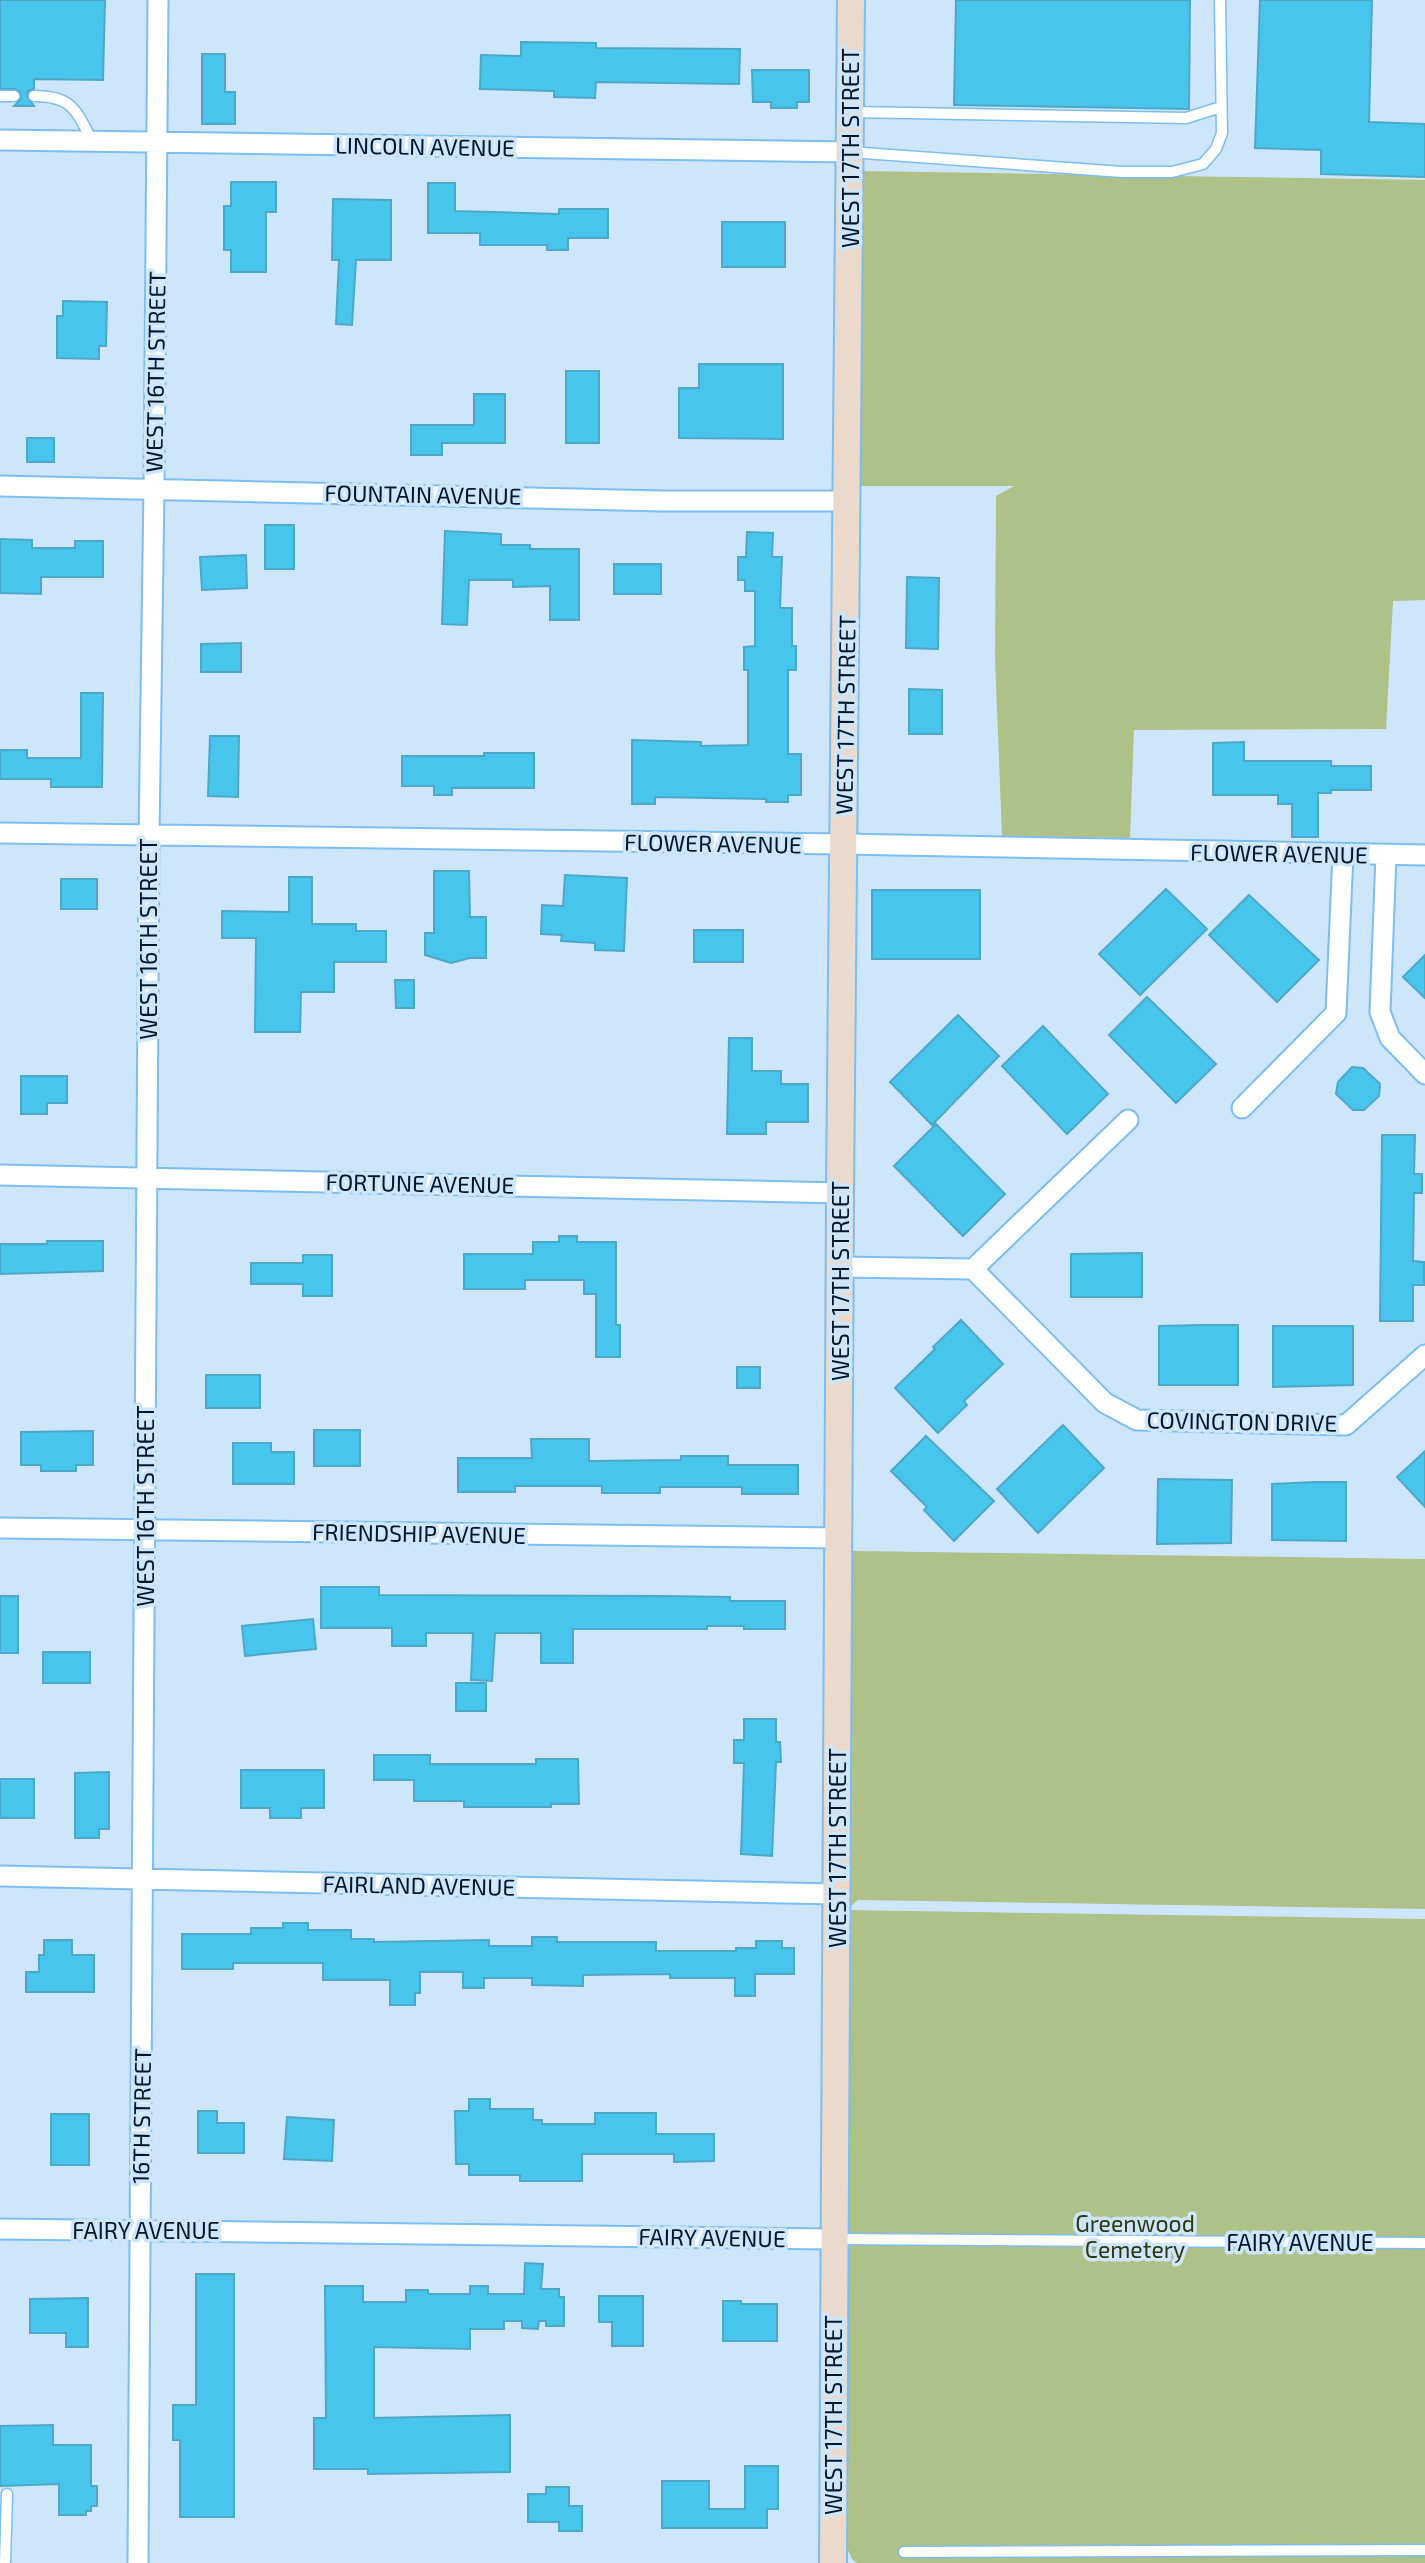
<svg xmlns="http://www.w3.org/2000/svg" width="1425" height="2563" viewBox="0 0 1425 2563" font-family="'Exo 2',sans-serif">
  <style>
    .green { fill: #aec188 }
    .building { fill: #48c5ed; stroke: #4da8c7; stroke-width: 2 }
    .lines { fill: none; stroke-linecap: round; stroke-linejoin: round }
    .lane-casing { stroke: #7dbdef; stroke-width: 13 }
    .street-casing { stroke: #7dbdef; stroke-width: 23 }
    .secondary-casing { stroke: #7dbdef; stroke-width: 30 }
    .lane { stroke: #fff; stroke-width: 10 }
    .street { stroke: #fff; stroke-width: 19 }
    .secondary { stroke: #ebdacb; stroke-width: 26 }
    .labels { text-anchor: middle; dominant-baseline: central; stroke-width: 7; stroke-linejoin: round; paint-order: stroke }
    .street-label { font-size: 23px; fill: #001527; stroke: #cde6fb }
    .park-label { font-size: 23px; fill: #2c3710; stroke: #cde6fb }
  </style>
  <rect width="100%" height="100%" fill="#cde6fb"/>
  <path class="green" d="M863,171L1425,180V600L1393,601L1386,729L1134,730L1130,838L1002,836L995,659L996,496L1014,486H860Z
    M851,1551L1425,1559V1909L858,1900L850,1907Z
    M847,1910L1425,1919V2563H857L852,2559L846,2546Z"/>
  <path class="building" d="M0,0H105L103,80L34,79V89L28,91L27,96L34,106H14L21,99L20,92L15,89H0Z
    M956,0H1190L1189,109L954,105Z
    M1260,0H1372L1369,122L1425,124V177L1321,174V150L1255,148Z
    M521,42L596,43V48L740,49L739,84L596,82L595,98L554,97V91L480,89L481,55L521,56Z
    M202,54H225V92H235V124H202Z
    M752,70H809V102H797V108H771V102H753Z
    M231,182H276V212H266V272H231V250H224V206H231Z
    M428,183H455V211L559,214V209H608V238H568V250H547V245H480V233H428Z
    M333,199L391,200V260H356L352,325L336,324L339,260H332Z
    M722,222H785V267H722Z
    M63,301L107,302L106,346H99V359L57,358V316H63Z
    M699,364H783V439L679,438V388H699Z
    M566,371H599V443H566Z
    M474,394H505V443H442V455H411V425H474Z
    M27,438H54V462H27Z
    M265,525H294V569H265Z
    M445,531L501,534V545H530V549H579V620H550V586L513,587V580H469L467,625L442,624Z
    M747,532L773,533L772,557H782L780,608H792V646H796V670H788V754H801V795H788V802H766V799L655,797V804H632V740L701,742V746L748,745V670H744V647L755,646V591H745V580H738V557H746Z
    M0,539L32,540V548H75V541H103V577H41V594L0,593Z
    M246,555L247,588L202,590L200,557Z
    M614,564H661V594H614Z
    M907,577L939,578L938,649L906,648Z
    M241,643V672H201V644Z
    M909,689L942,690V734H909Z
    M81,693H103L102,787H51V779H0V750H27V758H81Z
    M210,736H239L238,797L208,796Z
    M1244,742V761H1331V766H1371V790H1331V793H1318V837H1292V804H1278V795H1213V743Z
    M484,753H534V788H452V795H434V786H402V756H484Z
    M434,871H469L470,917H486V958H470L451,963L425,955V933H434Z
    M565,875L627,878L624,951L595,950V943L561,941L562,935L541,934L542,905L563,906Z
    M289,877H312V924H356V931H386V962H334V992H301L300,1032H255L256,938H222V911L289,912Z
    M61,879H97V909H61Z
    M1166,889L1207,929L1140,995L1099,954Z
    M872,890H980V959H872Z
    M1249,895L1319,960L1277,1002L1209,935Z
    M694,930H743V962H694Z
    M1425,955V998L1403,977Z
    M395,980H414V1008H396Z
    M1147,997L1216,1064L1176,1103L1109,1035Z
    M958,1015L999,1056L932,1125L890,1082Z
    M1043,1026L1108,1094L1067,1134L1002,1066Z
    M729,1038H752V1071H781V1084H808V1122H766V1134H727Z
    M1352,1067L1363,1068L1380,1084L1379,1096L1364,1110H1353L1336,1094L1338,1082Z
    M21,1076H67V1103H47V1114H21Z
    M936,1124L1005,1194L963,1236L894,1166Z
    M1382,1135H1415L1414,1174H1422V1193H1414L1413,1261L1424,1262V1285H1413V1321H1380Z
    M559,1236H577V1242H616V1325H620V1357H596V1294H584V1280H525V1289H464V1254H533V1242H559Z
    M47,1241H103V1271L0,1274V1244H47Z
    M1142,1253V1297H1071V1254Z
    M303,1255H332V1296H303V1284H251V1263H303Z
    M961,1320L1003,1364L964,1401L967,1405L938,1433L895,1388L935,1349L933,1347Z
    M1202,1325H1238V1385H1159V1326Z
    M1273,1326H1353V1385L1273,1387Z
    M737,1367H760V1388H737Z
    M206,1375H260V1408H206Z
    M1063,1425L1104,1468L1038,1533L997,1489Z
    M314,1430H360V1466H314Z
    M93,1431V1465H76V1471H41V1465H21V1432Z
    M926,1436L994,1501L954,1541L924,1510L927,1507L891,1471Z
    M531,1439H589V1461L681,1460V1456H728V1465H798V1494H742V1487H660V1493H602V1486H515V1492H458V1458H532Z
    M233,1443H271V1452H294V1484H233Z
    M1425,1451V1507L1397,1477Z
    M1158,1479L1232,1480L1231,1543L1157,1544Z
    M1316,1482H1346V1541L1272,1540V1484Z
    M321,1587H379V1595L660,1596L730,1597V1601H785V1629H744V1626H707V1629H573V1663H541V1633H495L492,1681L471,1680L473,1633H426V1646H392V1628H321Z
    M0,1596H18V1653H0Z
    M313,1619L316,1649L245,1656L242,1626Z
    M43,1652H90V1683H43Z
    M456,1683H486V1711H456Z
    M744,1719H776V1742H780L781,1762H776L772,1856L741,1854L744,1763H734V1740H744Z
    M374,1755H430V1764H536V1759H578L579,1804H551V1807H464V1801H414V1780H374Z
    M241,1770H324V1808H301V1818H270V1808H241Z
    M109,1772V1829H99V1838H75V1773Z
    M0,1779H34V1818H0Z
    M283,1923H308V1930H351V1939H374V1942L489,1940V1946H532V1937H557V1942H656V1951H736V1948H756V1941H782V1948H794V1974H755V1996H735V1978H670V1974L583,1975V1986L532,1985V1978H484V1988H463V1972H420V1993H415V2005H390V1980H323V1963H233V1969H182V1934H251V1928H283Z
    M44,1940H72V1955H94V1992H26V1972H39V1955H44Z
    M469,2099H490V2109H533V2120H542V2124H595V2113H656V2134H714V2161L674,2162V2154H582V2181H520V2175H469V2164H456L455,2111H469Z
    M198,2111H217V2123H244V2153H198Z
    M51,2114H89V2165H51Z
    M287,2117L334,2120L332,2161L284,2159Z
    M525,2263L543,2264L541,2289H559V2297H564V2326H546V2321H539L538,2329L522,2328V2321H504V2329H470V2349L374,2347V2418L510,2415V2472L368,2474V2469H314V2418H326L325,2286H363V2302H406V2290H428V2294H470V2286H488V2294H524Z
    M196,2274H234V2517H180V2440H173V2405H196Z
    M599,2296H643V2346H612V2322H599Z
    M88,2298V2347H66V2333H30V2299Z
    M723,2301H741V2304H777V2341H723Z
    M53,2425V2445H91V2486H97V2506H91V2511H86V2515H59V2484L0,2486V2426Z
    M745,2466H778V2509H767V2528H662V2481H709V2509H745Z
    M546,2487H569V2506H582V2531H559V2522H528V2494H546Z"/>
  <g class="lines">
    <defs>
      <path id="lane" d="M0,96H14
        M34,96C72,96 76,110 92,141
        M852,112L1186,118L1221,107
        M850,152L1122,172H1172L1203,164L1216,149L1222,133L1220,0
        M838,2239L1425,2243
        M904,2552L1425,2550
        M5,2563L7,2494"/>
      <path id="street" d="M0,140L850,152
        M0,486L663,501H847
        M0,833L843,844L1425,855
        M1386,855L1380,1012L1390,1038L1425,1074
        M1242,1108L1336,1013L1343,854
        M0,1175L840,1193
        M840,1267L973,1269L1105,1403L1137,1420L1346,1425L1425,1355
        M973,1269L1128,1120
        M0,1528L839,1538
        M0,1876L837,1894
        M0,2229L834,2239
        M138,2563L149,836L154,488L158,0"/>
      <path id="secondary" d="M833,2563L840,1193L851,0"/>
    </defs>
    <use href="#lane" class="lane-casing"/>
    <use href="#street" class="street-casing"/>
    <use href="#secondary" class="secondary-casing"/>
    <use href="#lane" class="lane"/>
    <use href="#street" class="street"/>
    <use href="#secondary" class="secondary"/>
  </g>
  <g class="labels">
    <g class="street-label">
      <text transform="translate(425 146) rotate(1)">LINCOLN AVENUE</text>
      <text transform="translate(850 148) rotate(-90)">WEST 17TH STREET</text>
      <text transform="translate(155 372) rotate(-89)">WEST 16TH STREET</text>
      <text transform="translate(423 494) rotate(1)">FOUNTAIN AVENUE</text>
      <text transform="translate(845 715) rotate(-89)">WEST 17TH STREET</text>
      <text transform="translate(713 843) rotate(1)">FLOWER AVENUE</text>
      <text transform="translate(1279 853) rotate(1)">FLOWER AVENUE</text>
      <text transform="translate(148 939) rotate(-90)">WEST 16TH STREET</text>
      <text transform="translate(420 1183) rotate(1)">FORTUNE AVENUE</text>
      <text transform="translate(840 1281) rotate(-90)">WEST 17TH STREET</text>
      <text transform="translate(1242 1421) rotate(1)">COVINGTON DRIVE</text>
      <text transform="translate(145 1506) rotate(-90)">WEST 16TH STREET</text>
      <text transform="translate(419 1533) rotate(1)">FRIENDSHIP AVENUE</text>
      <text transform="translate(837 1848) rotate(-90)">WEST 17TH STREET</text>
      <text transform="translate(419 1885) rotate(1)">FAIRLAND AVENUE</text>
      <text transform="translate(141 2116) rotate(-89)">16TH STREET</text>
      <text x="146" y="2230">FAIRY AVENUE</text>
      <text transform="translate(712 2237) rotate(1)">FAIRY AVENUE</text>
      <text x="1300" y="2242">FAIRY AVENUE</text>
      <text transform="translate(833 2415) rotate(-90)">WEST 17TH STREET</text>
    </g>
    <g class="park-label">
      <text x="1135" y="2223">Greenwood<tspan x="1135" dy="26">Cemetery</tspan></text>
    </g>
  </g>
</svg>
